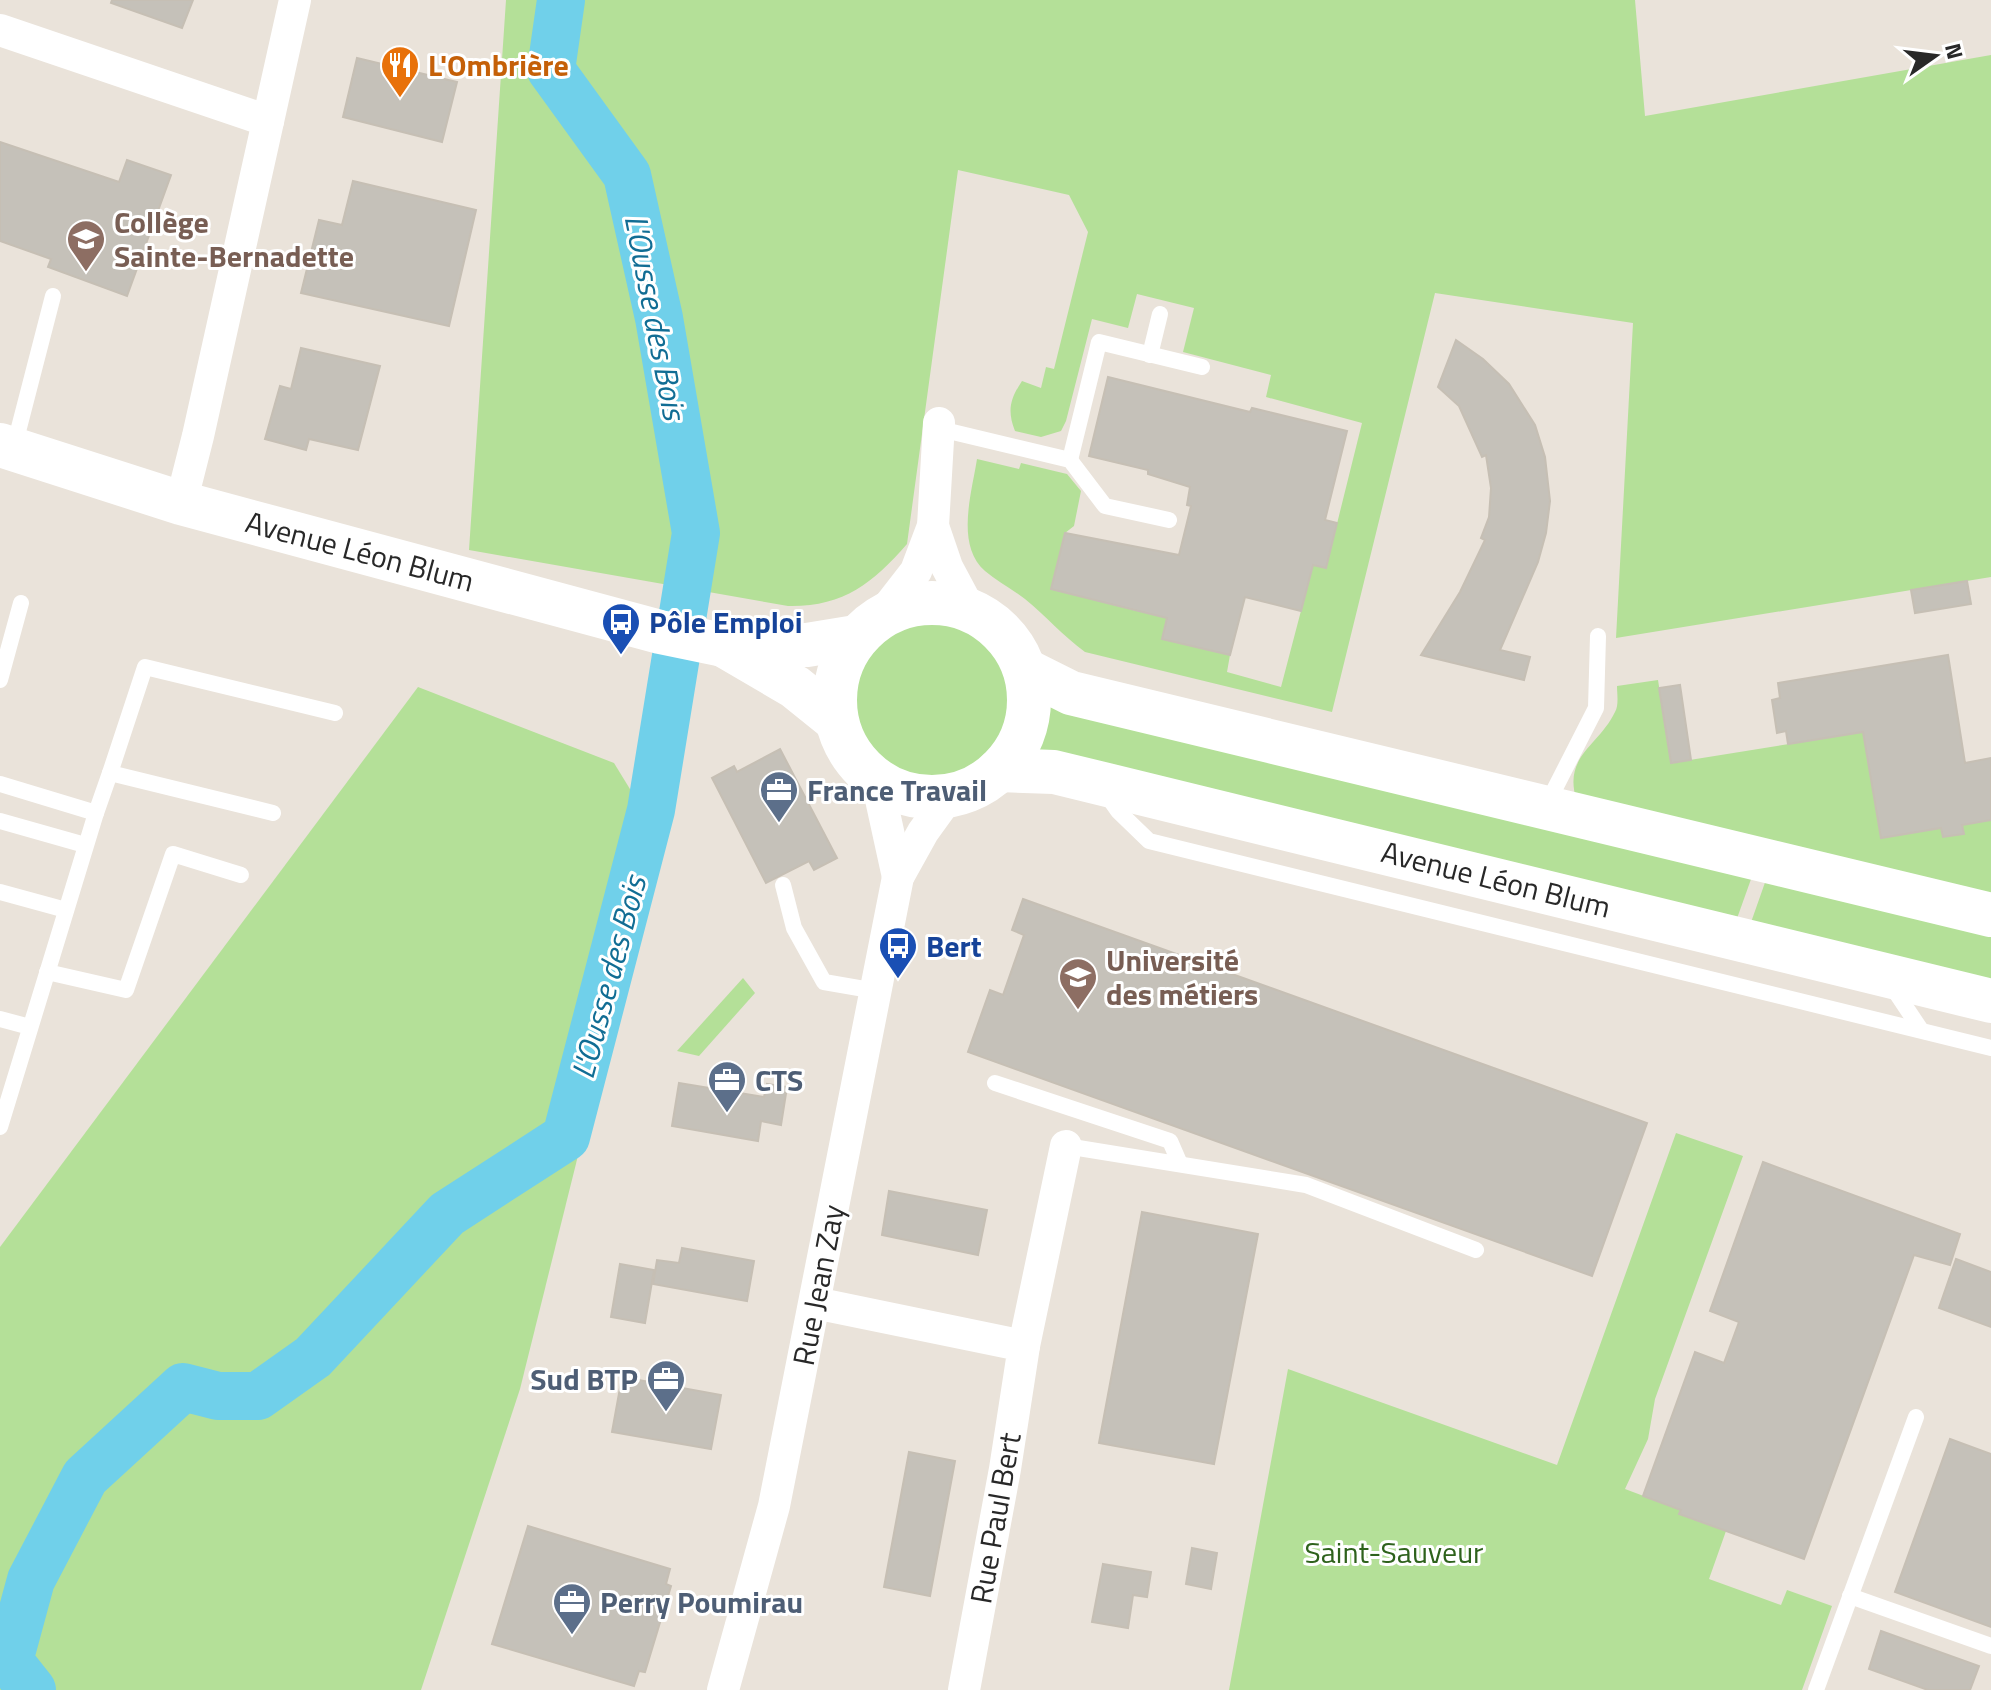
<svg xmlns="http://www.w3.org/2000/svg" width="1991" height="1690" viewBox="0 0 1991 1690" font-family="'Titillium Web',sans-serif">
  <rect width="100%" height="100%" fill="#eae3da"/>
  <!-- green -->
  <g fill="#b4e098">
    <path d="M506,0H1635L1645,116L1991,55V577L1616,638L1633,323L1435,293L1332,712L1085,652C1063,636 1046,616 1025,599C1012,589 997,581 985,571C955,545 972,492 977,459L1019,469L1021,463L1067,474L1081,491L1074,526L1065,533L1052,589L1137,611L1168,613L1163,639L1230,655L1227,672L1281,687L1313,565L1326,568L1362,423L1266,397L1271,375L1183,352L1194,308L1137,294L1128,328L1092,319L1066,421L1061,431L1041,437L1015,431C1007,411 1010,399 1022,381L1041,388L1046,367L1054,369L1088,232L1069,195L958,170L907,544C872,584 843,607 788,606L469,550Z"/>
    <circle cx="934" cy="699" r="81"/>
    <path d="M1658,680L1671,763L1863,732L1881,838L1941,828L1944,837L1964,834L1962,825L1991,820V899L1577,802C1562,756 1598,747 1615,712C1619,705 1617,694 1617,686Z"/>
    <path d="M418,687L614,763L633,794L645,886L520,1389L421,1690H0V1247Z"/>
    <path d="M1045,707L1060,708L1755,868L1735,924L1036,755Z"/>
    <path d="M1768,874L1991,929V987L1749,928Z"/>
    <path d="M743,978L755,993L699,1056L677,1051Z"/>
    <path d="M1676,1133L1743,1156L1655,1399L1648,1439L1625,1489L1681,1510L1680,1514L1726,1531L1709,1579L1781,1605L1787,1590L1832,1606L1802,1690H1229L1288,1369L1557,1465Z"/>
  </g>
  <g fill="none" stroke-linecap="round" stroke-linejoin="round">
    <!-- river -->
    <path stroke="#70d0ea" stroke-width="48" d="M32,1690L9,1661L31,1580L85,1477L183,1387L218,1396H258L313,1357L447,1214L566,1137L651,810L696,533L659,318L627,175L551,70L561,0"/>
  </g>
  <!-- building -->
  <g fill="#c5c1b9" stroke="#c6bfb4" stroke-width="2">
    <path d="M112,0H193L182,28L111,3Z"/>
    <path d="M357,58L457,82L442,142L343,117Z"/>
    <path d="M0,142L119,182L127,160L171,175L127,296L48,267L51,259L0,241Z"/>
    <path d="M353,181L476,210L449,326L301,293L319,220L342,225Z"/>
    <path d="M1456,340L1483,359L1509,384L1535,425L1545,457L1550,501L1546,533L1538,562L1500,650L1530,657L1524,680L1421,655L1460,592L1485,540L1481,538L1489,517L1491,488L1486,455L1482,457L1459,406L1438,387Z"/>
    <path d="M301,348L380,366L358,450L309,439L306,450L265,439L280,386L291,389Z"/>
    <path d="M1108,377L1250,412L1252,408L1347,431L1325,520L1337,523L1326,568L1313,565L1301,611L1245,597L1230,655L1162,639L1167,618L1051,589L1065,533L1179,555L1191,506L1187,505L1190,487L1148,474V470L1089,456Z"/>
    <path d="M1967,581L1971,604L1915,613L1911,590Z"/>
    <path d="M1948,655L1965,763L1991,758V820L1962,825L1964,834L1943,837L1941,828L1881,838L1863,732L1788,744L1786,731L1777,733L1772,700L1780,698L1778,683Z"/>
    <path d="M1680,685L1691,760L1671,763L1659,688Z"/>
    <path d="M780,749L837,858L814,870L809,861L766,883L712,778L734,766L737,772Z"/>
    <path d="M1023,899L1647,1123L1592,1276L968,1052L990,990L1003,995L1024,935L1012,930Z"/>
    <path d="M679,1083L764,1097L767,1084L787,1087L781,1125L761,1121L758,1141L672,1126Z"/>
    <path d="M1763,1162L1960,1234L1950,1265L1914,1255L1804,1559L1679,1514L1681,1510L1643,1496L1695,1352L1724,1363L1739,1322L1710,1311Z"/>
    <path d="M889,1191L987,1210L978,1255L882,1235Z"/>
    <path d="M1142,1212L1258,1234L1214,1464L1099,1443Z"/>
    <path d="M682,1248L754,1261L747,1301L653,1284L657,1260L679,1263Z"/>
    <path d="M1956,1259L1991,1272V1327L1939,1308Z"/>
    <path d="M620,1264L654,1270L645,1323L611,1317Z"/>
    <path d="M622,1377L721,1395L711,1449L612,1432Z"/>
    <path d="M1950,1439L1991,1454V1627L1895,1592Z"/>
    <path d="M909,1452L955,1461L930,1596L884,1587Z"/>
    <path d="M528,1526L670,1569L666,1584L671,1586L645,1672L639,1671L634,1686L492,1644Z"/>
    <path d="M1192,1548L1217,1553L1211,1589L1186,1584Z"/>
    <path d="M1103,1564L1151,1572L1147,1597L1133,1595L1128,1628L1092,1622Z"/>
    <path d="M1881,1631L1979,1666L1970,1690H1928L1869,1669Z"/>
  </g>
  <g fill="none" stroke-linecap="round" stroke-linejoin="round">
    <!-- lane -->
    <g stroke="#fff" stroke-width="16">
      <path d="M1150,355L1160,314"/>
      <path d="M940,429L1070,460L1105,506L1169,520"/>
      <path d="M14,447L53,296"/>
      <path d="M1070,460L1099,342L1202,367"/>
      <path d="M0,680L21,603"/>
      <path d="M110,773L145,667L335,713"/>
      <path d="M0,784L96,813L110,773L273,813"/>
      <path d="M1106,794L1118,811L1149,841L1991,1048"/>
      <path d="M1546,806L1596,708L1598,636"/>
      <path d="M0,821L85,845"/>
      <path d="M783,885L794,928L824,982L876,991"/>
      <path d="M0,892L66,910"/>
      <path d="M47,972L126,990L173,854L241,875"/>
      <path d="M1891,985L1921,1030"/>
      <path d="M0,1019L30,1027"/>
      <path d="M995,1083L1170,1141L1180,1164"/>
      <path d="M0,1127L96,813"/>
      <path d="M1066,1146L1306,1185L1476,1250"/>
      <path d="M1850,1596L1991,1646"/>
      <path d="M1816,1690L1916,1417"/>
    </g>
    <!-- street -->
    <g stroke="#fff" stroke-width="32">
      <path d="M0,30L268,121"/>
      <path d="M181,503L198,436L295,0"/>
      <path d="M933,526L947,567L970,610"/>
      <path d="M881,616L916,571L933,526L939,423"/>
      <path d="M877,781L898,877"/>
      <path d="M815,1303L1024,1346L1005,1469L964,1690"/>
      <path d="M1024,1346L1066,1146"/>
      <path d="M723,1690L774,1506L898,877L923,832L949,796"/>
    </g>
    <!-- secondary -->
    <g stroke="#fff" stroke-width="44">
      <path d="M0,445L181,503L660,632L723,645H807L856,637"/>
      <circle cx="932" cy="700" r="97"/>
      <path d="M725,646L795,687L836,720"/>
      <path d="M1025,670L1071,693L1991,915"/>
      <path d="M999,770L1054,772L1991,1001"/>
    </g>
  </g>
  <!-- icons -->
  <defs>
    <symbol id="restaurant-pin" viewBox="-11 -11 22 30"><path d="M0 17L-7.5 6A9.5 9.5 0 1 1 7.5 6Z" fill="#e8710a" stroke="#fff"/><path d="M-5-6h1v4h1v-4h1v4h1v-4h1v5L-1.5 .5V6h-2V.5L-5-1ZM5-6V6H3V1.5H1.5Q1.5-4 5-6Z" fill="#fff"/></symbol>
    <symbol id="school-pin" viewBox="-11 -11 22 30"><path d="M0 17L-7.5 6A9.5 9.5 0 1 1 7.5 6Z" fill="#8d6e63" stroke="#fff"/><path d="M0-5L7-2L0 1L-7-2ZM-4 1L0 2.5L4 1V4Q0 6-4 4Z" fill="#fff"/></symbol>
    <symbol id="bus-pin" viewBox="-11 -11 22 30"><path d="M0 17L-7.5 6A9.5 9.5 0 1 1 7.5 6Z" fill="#1a4fb4" stroke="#fff"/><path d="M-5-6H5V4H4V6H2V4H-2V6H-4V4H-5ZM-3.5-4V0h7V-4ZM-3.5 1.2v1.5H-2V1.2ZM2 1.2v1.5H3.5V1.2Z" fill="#fff"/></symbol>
    <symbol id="office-pin" viewBox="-11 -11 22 30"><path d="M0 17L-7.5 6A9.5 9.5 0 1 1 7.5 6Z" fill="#5c6f8a" stroke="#fff"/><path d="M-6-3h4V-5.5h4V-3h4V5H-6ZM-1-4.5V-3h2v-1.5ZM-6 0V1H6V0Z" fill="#fff"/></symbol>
    <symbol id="university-pin" viewBox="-11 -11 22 30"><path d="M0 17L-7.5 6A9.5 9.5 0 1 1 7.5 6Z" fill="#8d6e63" stroke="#fff"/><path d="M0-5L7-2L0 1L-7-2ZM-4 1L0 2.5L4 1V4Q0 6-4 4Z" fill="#fff"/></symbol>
  </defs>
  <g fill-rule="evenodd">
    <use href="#restaurant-pin" x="378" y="43" width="44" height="60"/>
    <use href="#school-pin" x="64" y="217" width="44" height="60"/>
    <use href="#bus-pin" x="599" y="600" width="44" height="60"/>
    <use href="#office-pin" x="757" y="768" width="44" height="60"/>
    <use href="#bus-pin" x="876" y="924" width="44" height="60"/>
    <use href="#university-pin" x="1056" y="955" width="44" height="60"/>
    <use href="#office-pin" x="705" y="1058" width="44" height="60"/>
    <use href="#office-pin" x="644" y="1357" width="44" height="60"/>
    <use href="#office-pin" x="550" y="1580" width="44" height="60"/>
  </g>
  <g text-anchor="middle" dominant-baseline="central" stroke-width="6" stroke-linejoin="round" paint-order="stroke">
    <!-- food labels -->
    <g font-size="30" font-weight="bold" fill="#c56008" stroke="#fff" text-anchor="start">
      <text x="428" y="65">L'Ombrière</text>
    </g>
    <!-- education labels -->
    <g font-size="30" font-weight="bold" fill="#785e54" stroke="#fff" text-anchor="start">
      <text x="114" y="222">Collège<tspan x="114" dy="34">Sainte-Bernadette</tspan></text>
      <text x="1106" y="960">Université<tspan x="1106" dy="34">des métiers</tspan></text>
    </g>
    <!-- street labels -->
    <g font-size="30" fill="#282828" stroke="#fff">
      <text transform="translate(360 551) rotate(15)">Avenue Léon Blum</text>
      <text transform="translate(1496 879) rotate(14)">Avenue Léon Blum</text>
      <text transform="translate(818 1285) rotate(-79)">Rue Jean Zay</text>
      <text transform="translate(995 1518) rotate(-80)">Rue Paul Bert</text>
    </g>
    <!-- transit labels -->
    <g font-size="30" font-weight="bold" fill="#164399" stroke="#fff" text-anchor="start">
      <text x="649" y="622">Pôle Emploi</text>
      <text x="926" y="946">Bert</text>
    </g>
    <!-- service labels -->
    <g font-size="30" font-weight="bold" fill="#4e5e75" stroke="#fff" text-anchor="start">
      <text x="807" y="790">France Travail</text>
      <text x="755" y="1080">CTS</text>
      <text x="638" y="1379" text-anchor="end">Sud BTP</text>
      <text x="600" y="1602">Perry Poumirau</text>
    </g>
    <!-- park labels -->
    <g font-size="30" fill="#2e621c" stroke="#fff">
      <text x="1394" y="1552">Saint-Sauveur</text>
    </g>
    <!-- water labels -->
    <g font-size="32" font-style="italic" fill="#116d94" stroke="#fff">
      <text transform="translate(656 317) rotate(79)">L'Ousse des Bois</text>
      <text transform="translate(608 977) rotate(-75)">L'Ousse des Bois</text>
    </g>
  </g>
  <!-- north arrow -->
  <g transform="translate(1935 56) rotate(76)" stroke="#ffffff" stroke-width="6" paint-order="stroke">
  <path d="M0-6L14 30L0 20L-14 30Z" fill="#282828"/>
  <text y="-12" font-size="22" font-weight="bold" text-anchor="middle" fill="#282828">N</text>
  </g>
</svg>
